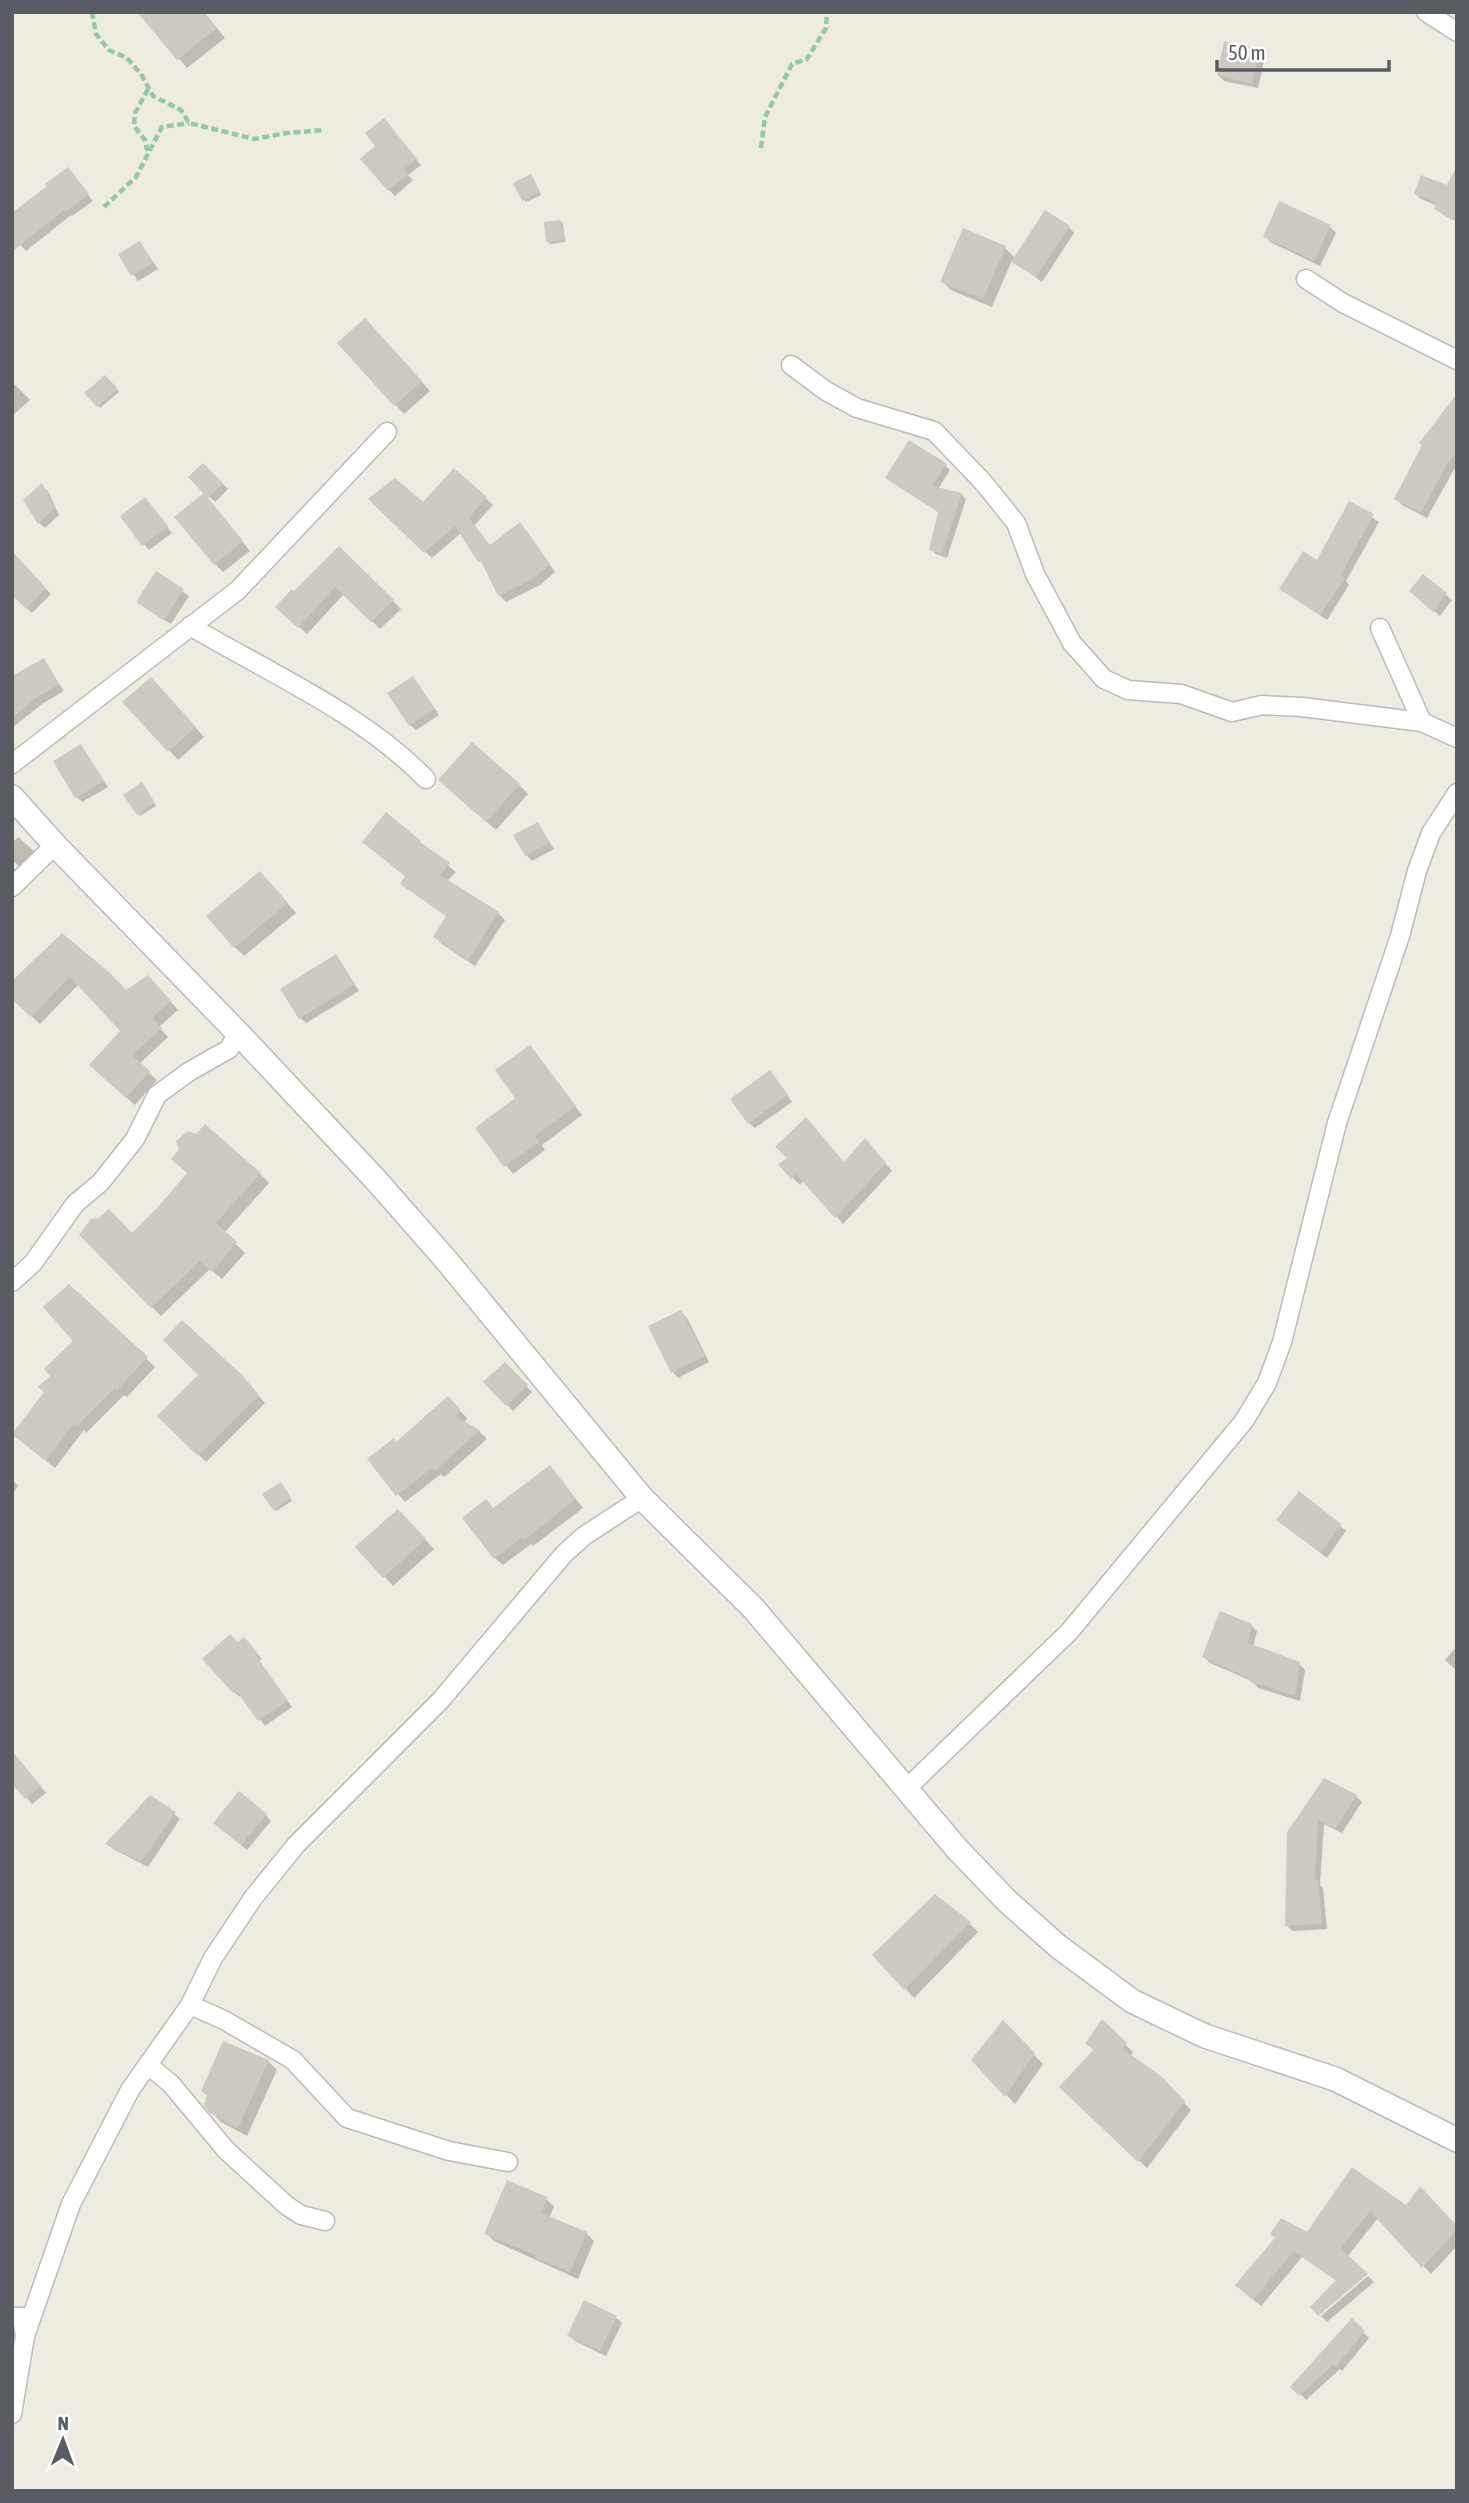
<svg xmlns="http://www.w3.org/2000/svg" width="1469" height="2503" viewBox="0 0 1469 2503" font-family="'Asap Condensed',sans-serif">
  <rect width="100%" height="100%" fill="#eeebe0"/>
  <!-- shadow -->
  <g fill="#0003">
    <path d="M140,12H204L225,38L187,68Z"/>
    <path d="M1259,51L1265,57L1258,88L1224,81L1218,75Z"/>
    <path d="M390,126L421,165L408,175L413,180L395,196L389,190L378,146Z"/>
    <path d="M68,169L93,201L72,216L71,215L26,251L12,236Z"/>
    <path d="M533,178L541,195L526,202L524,200Z"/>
    <path d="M1457,180V222L1442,214L1437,209L1438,206L1421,199L1416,194L1448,188Z"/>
    <path d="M1280,204L1330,227L1336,233L1320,266L1270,242L1265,236Z"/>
    <path d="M561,221L563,224L565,242L550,244L548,241Z"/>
    <path d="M1069,227L1074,233L1042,282L1012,260L992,307L951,290L942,281L1005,248L1015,258Z"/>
    <path d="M140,243L158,269L138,281L120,255Z"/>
    <path d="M374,329L430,391L404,414L340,343Z"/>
    <path d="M105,377L119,392L100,408L87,393Z"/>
    <path d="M12,382L30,400L12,416Z"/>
    <path d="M1457,408V464L1427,518L1402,505L1396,499Z"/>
    <path d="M203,465L228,489L215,502L209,496L207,498L250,551L223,572L215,564Z"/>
    <path d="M945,465L950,470L938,489L961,494L966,499L947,558L936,554L931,549L940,513L887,478Z"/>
    <path d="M454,470L493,505L474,526L490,547L526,531L555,572L540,585L506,602L499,595L486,568L461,533L432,558L370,499L423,505Z"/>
    <path d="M42,486L48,491L59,515L45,528L39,523Z"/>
    <path d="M1350,503L1379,522L1346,581L1349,585L1327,620L1281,589L1317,562Z"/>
    <path d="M150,505L172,533L149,550L144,544Z"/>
    <path d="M339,549L401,609L380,629L344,594L307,634L286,615L294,594Z"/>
    <path d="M14,556L51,594L32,613L27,608Z"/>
    <path d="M157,574L189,596L171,624L144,607Z"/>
    <path d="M1423,576L1452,600L1440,616L1417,597Z"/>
    <path d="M43,660L64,691L42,704L12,728V678Z"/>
    <path d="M418,684L439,715L416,730L410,725Z"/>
    <path d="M160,688L204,737L178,760L125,702Z"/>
    <path d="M81,746L108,787L82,802L76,796Z"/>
    <path d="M519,785L528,794L496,830L449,789Z"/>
    <path d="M145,787L156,806L140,816L138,814Z"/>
    <path d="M387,815L456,872L447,881L498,913L505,920L475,966L442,944L435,937L448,917L402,884L407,877Z"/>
    <path d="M538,824L554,849L532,861L526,855Z"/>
    <path d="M18,837L35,852L27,860L23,870L12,860V840L13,842Z"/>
    <path d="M269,882L296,913L244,956L235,947Z"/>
    <path d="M62,935L126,992L156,985L178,1010L159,1027L168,1037L139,1064L157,1080L135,1105L99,1073L122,1031L79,984L40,1024L12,998Z"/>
    <path d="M336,957L359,991L306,1023L300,1018Z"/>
    <path d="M537,1055L582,1115L542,1145L545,1150L513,1174L477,1128L518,1098Z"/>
    <path d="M775,1078L792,1102L755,1128L749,1123Z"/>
    <path d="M872,1148L892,1171L843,1224L805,1180L800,1185L792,1177L789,1158L844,1164Z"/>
    <path d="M188,1173L260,1174L269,1183L224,1233L245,1253L222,1279L210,1269L161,1316L81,1235H132L159,1209Z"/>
    <path d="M69,1286L155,1367L127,1397L124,1395L86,1433L84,1430L55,1468L13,1435L46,1392L52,1376L75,1341Z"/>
    <path d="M681,1312L687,1318L709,1362L678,1378L673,1372Z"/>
    <path d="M505,1364L532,1392L513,1411L486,1382Z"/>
    <path d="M248,1383L265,1403L206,1462L160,1416Z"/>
    <path d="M448,1398L467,1418L464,1424L479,1431L487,1439L444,1477L441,1474L405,1502L398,1494L397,1444Z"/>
    <path d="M557,1475L583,1508L533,1546L531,1544L503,1565L495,1558V1510Z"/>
    <path d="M12,1480L18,1486L12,1495Z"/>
    <path d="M283,1486L292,1501L276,1511L274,1509Z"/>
    <path d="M1300,1493L1346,1531L1327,1558L1284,1525Z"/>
    <path d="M407,1520L434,1549L393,1586L358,1547Z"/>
    <path d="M1251,1625L1257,1631L1253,1647L1299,1664L1305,1670L1300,1701L1258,1688L1252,1681L1210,1663L1204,1657Z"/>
    <path d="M244,1640L262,1659L259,1661L292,1707L265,1726L242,1695L240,1697L234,1692L238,1645Z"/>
    <path d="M1457,1646V1671L1445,1660Z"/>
    <path d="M15,1755L46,1793L32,1804L12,1781Z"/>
    <path d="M1356,1796L1362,1802L1342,1833L1324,1824L1320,1885L1323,1888L1327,1929L1293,1931L1287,1926L1289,1833Z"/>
    <path d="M174,1814L180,1819L148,1867L113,1849L107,1844Z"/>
    <path d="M266,1815L271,1821L247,1850L221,1829Z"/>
    <path d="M969,1923L978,1932L914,1998L875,1955Z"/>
    <path d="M1102,2022L1133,2052L1131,2056L1160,2077L1191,2110L1147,2168L1061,2087L1095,2051L1087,2043Z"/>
    <path d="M1003,2023L1043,2064L1015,2104L974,2060Z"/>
    <path d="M268,2061L277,2070L247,2136L221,2122L212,2112L209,2097L203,2091Z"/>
    <path d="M1353,2169L1407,2207L1457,2227V2246L1431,2274L1378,2218L1347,2257L1337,2281L1302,2257L1261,2306L1245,2293L1307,2235Z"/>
    <path d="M508,2182L546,2199L554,2206L549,2219L586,2233L594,2241L578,2279L494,2241L486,2233Z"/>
    <path d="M1368,2276L1374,2282L1327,2322L1321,2316Z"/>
    <path d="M616,2318L622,2323L606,2356L575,2341L569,2335Z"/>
    <path d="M1352,2321L1369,2338L1342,2371L1340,2369L1306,2400L1293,2386Z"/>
  </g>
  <!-- building -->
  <g fill="#cec9c1">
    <path d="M137,12H204L217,28L177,60Z"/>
    <path d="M1224,41L1260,49L1252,84L1217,75Z"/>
    <path d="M384,118L417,159L404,169L408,174L388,191L360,159L375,146L365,133Z"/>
    <path d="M1457,166V221L1434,209L1437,203L1414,194L1421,175L1447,185Z"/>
    <path d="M68,167L89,194L65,212L64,210L12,252V213L47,186L45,184Z"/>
    <path d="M531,174L540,192L522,201L513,183Z"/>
    <path d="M1279,201L1331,225L1314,261L1263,237Z"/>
    <path d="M1045,210L1070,226L1036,277L1011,262Z"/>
    <path d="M561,220L564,240L546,242L544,222Z"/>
    <path d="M963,228L1006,246L983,299L940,282Z"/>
    <path d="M140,241L153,263L131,276L118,254Z"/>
    <path d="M365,318L422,381L394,406L337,343Z"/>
    <path d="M105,375L118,389L97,407L84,393Z"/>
    <path d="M1457,394V451L1447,464L1421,513L1394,499L1422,445L1419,443Z"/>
    <path d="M909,440L947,464L932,486L962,493L942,554L929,550L938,512L885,478Z"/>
    <path d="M203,463L223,483L208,498L188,477Z"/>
    <path d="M454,468L487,497L469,518L490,545L520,522L550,564L533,579L498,596L481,561L478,562L455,526L424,553L368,499L395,478L423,502Z"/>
    <path d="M42,483L55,508L38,524L23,500Z"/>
    <path d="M204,493L243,541L214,565L174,517Z"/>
    <path d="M145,497L168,526L142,546L120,516Z"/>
    <path d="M1349,501L1374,514L1341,575L1345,578L1320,615L1279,589L1303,551L1317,560Z"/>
    <path d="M339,546L394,600L371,622L335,587L298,628L275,607L292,589L294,591Z"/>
    <path d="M12,551L46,588L26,609L12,595Z"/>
    <path d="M156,571L184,589L164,620L136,602Z"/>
    <path d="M1423,574L1447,593L1433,612L1409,591Z"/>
    <path d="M44,658L59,684L36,698L12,718V676Z"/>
    <path d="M413,676L434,709L409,726L387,693Z"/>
    <path d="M151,677L196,727L168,752L122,702Z"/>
    <path d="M472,742L520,784L486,822L438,780Z"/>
    <path d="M81,744L104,781L75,798L53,761Z"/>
    <path d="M142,782L155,803L137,815L123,795Z"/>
    <path d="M386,812L421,841L420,842L450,863L440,875L499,912L468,960L433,937L446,916L400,884L405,876L362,842Z"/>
    <path d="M538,822L550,843L525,856L513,835Z"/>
    <path d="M260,871L288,903L234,948L206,916Z"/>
    <path d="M62,933L110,973L126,990L148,975L171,1001L152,1018L162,1028L132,1055L150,1071L126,1098L89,1065L120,1031L70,977L31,1017L12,999V981Z"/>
    <path d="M336,954L355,984L299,1019L280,989Z"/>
    <path d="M530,1045L576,1106L535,1136L539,1142L504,1167L475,1128L515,1098L495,1070Z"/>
    <path d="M770,1070L788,1095L748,1124L730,1099Z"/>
    <path d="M806,1117L844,1162L865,1138L886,1163L835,1218L796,1174L791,1179L778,1164L787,1158L775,1147Z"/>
    <path d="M205,1124L261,1173L216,1223L237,1242L212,1272L200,1261L151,1308L79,1235L91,1219L99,1218L109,1209L132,1233L158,1207L187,1173L171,1159L179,1150L176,1141L188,1131L196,1134Z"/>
    <path d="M69,1284L148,1357L117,1390L115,1388L77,1426L74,1423L46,1461L12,1434L44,1392L38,1387L50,1376L44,1369L73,1341L43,1307Z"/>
    <path d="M681,1310L705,1356L671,1373L648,1326Z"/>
    <path d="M182,1320L241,1374L259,1395L198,1456L157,1416L198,1375L163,1340Z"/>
    <path d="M505,1362L528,1385L506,1406L483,1382Z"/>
    <path d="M448,1396L460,1409L456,1417L480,1430L435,1471L432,1468L396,1496L367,1459L394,1438L396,1442Z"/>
    <path d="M550,1465L576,1499L524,1540L522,1537L494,1559L462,1518L486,1499L493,1508Z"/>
    <path d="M281,1482L291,1498L273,1510L262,1494Z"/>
    <path d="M1299,1491L1341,1524L1321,1553L1276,1520Z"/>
    <path d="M398,1509L426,1539L383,1578L355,1547Z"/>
    <path d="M1220,1611L1252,1624L1248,1643L1300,1662L1295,1696L1250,1682L1251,1679L1202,1657Z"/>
    <path d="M230,1634L238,1642L244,1637L257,1652L255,1654L288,1701L258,1721L236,1690L233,1693L202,1659Z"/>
    <path d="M12,1751L41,1786L25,1799L12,1784Z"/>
    <path d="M1324,1778L1357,1795L1335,1829L1318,1820L1315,1880H1318L1322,1924L1285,1926L1287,1832Z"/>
    <path d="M239,1791L267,1814L241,1845L213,1823Z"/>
    <path d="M150,1795L176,1812L141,1862L105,1844Z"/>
    <path d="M935,1894L971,1922L904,1990L872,1955Z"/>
    <path d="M1102,2019L1127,2043L1123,2049L1161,2076L1185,2101L1138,2162L1059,2087L1094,2049L1085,2044Z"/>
    <path d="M1003,2020L1035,2053L1005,2097L971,2060Z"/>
    <path d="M223,2041L269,2060L238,2128L210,2113L204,2106L207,2095L201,2091Z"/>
    <path d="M1352,2167L1406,2205L1420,2186L1457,2226V2230L1422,2268L1370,2211L1341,2248L1368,2274L1318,2316L1310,2307L1336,2280L1294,2251L1253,2300L1235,2285L1275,2238L1270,2234L1281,2218L1307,2232Z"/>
    <path d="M507,2180L547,2197L541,2213L587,2232L570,2272L535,2258L536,2255L484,2234Z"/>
    <path d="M584,2300L617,2316L600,2351L567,2336Z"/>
    <path d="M1352,2318L1365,2331L1336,2367L1333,2365L1299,2396L1290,2387Z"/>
  </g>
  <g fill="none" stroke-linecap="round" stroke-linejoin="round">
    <defs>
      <g id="minor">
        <path d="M1426,12L1457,32"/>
        <path d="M1306,279L1343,303L1457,360"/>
        <path d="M791,365L826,391L857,408L934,431L983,482L1016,523L1035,574L1072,643L1104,679L1128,690L1181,694L1232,712L1262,705L1302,707L1422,722"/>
        <path d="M190,626C268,672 363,714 426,779"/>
        <path d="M1380,628L1422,722L1457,738"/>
        <path d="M12,764L238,590L387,432"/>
        <path d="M12,887L55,845"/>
        <path d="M12,1282L33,1263L75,1204L101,1182L135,1139L157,1095L190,1071L229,1049L238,1033"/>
        <path d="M906,1789L1069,1632L1244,1421L1267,1383L1282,1342L1337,1123L1400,936L1417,871L1431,833L1457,793"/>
        <path d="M190,2005L224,2020L293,2060L347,2118L449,2151L508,2162"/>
        <path d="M148,2065L171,2084L226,2150L286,2205L301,2215L325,2221"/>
        <path d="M12,2317H22L25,2336"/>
        <path d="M12,2414L25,2336L71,2204L130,2090L190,2005L213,1958L253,1898L296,1845L440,1701L564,1554L584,1536L642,1498"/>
      </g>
      <path id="tertiary" d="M12,797L55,845L238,1033L375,1179L447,1261L642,1498L753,1608L958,1850L1008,1902L1059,1947L1132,2001L1205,2036L1335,2079L1457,2140"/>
    </defs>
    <!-- minor casing -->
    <use href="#minor" stroke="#b8bbc1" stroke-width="21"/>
    <!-- tertiary casing -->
    <use href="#tertiary" stroke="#b8bbc1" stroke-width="26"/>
    <!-- path -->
    <g stroke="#92caa2" stroke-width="4.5" stroke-dasharray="7 3.5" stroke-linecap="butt">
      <path d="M92,12L96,34L109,50L127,58L141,74L153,96L181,110L189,123L254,139L287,133L325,130"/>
      <path d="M148,89L135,113L134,126L145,140L147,149L153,147"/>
      <path d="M761,148L765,117L792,64L807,59L826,28L827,12"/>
      <path d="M104,207L136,177L162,127L189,123"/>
    </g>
    <!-- minor -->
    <use href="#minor" stroke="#fff" stroke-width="18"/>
    <!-- tertiary -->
    <use href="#tertiary" stroke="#fff" stroke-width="23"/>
  </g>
  <!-- border -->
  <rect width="1469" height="2503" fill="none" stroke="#595d63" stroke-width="28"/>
  <!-- north arrow -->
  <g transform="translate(63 2440) rotate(1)" stroke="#ffffff" stroke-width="5" paint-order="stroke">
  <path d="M0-5L12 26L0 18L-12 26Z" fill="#595d63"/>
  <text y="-10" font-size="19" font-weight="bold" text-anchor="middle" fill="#595d63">N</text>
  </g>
  <!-- scale -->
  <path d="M1217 60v10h172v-10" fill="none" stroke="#595d63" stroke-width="3.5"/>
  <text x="1228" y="60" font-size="21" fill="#595d63" stroke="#ffffff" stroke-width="5" paint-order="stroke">50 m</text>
</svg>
